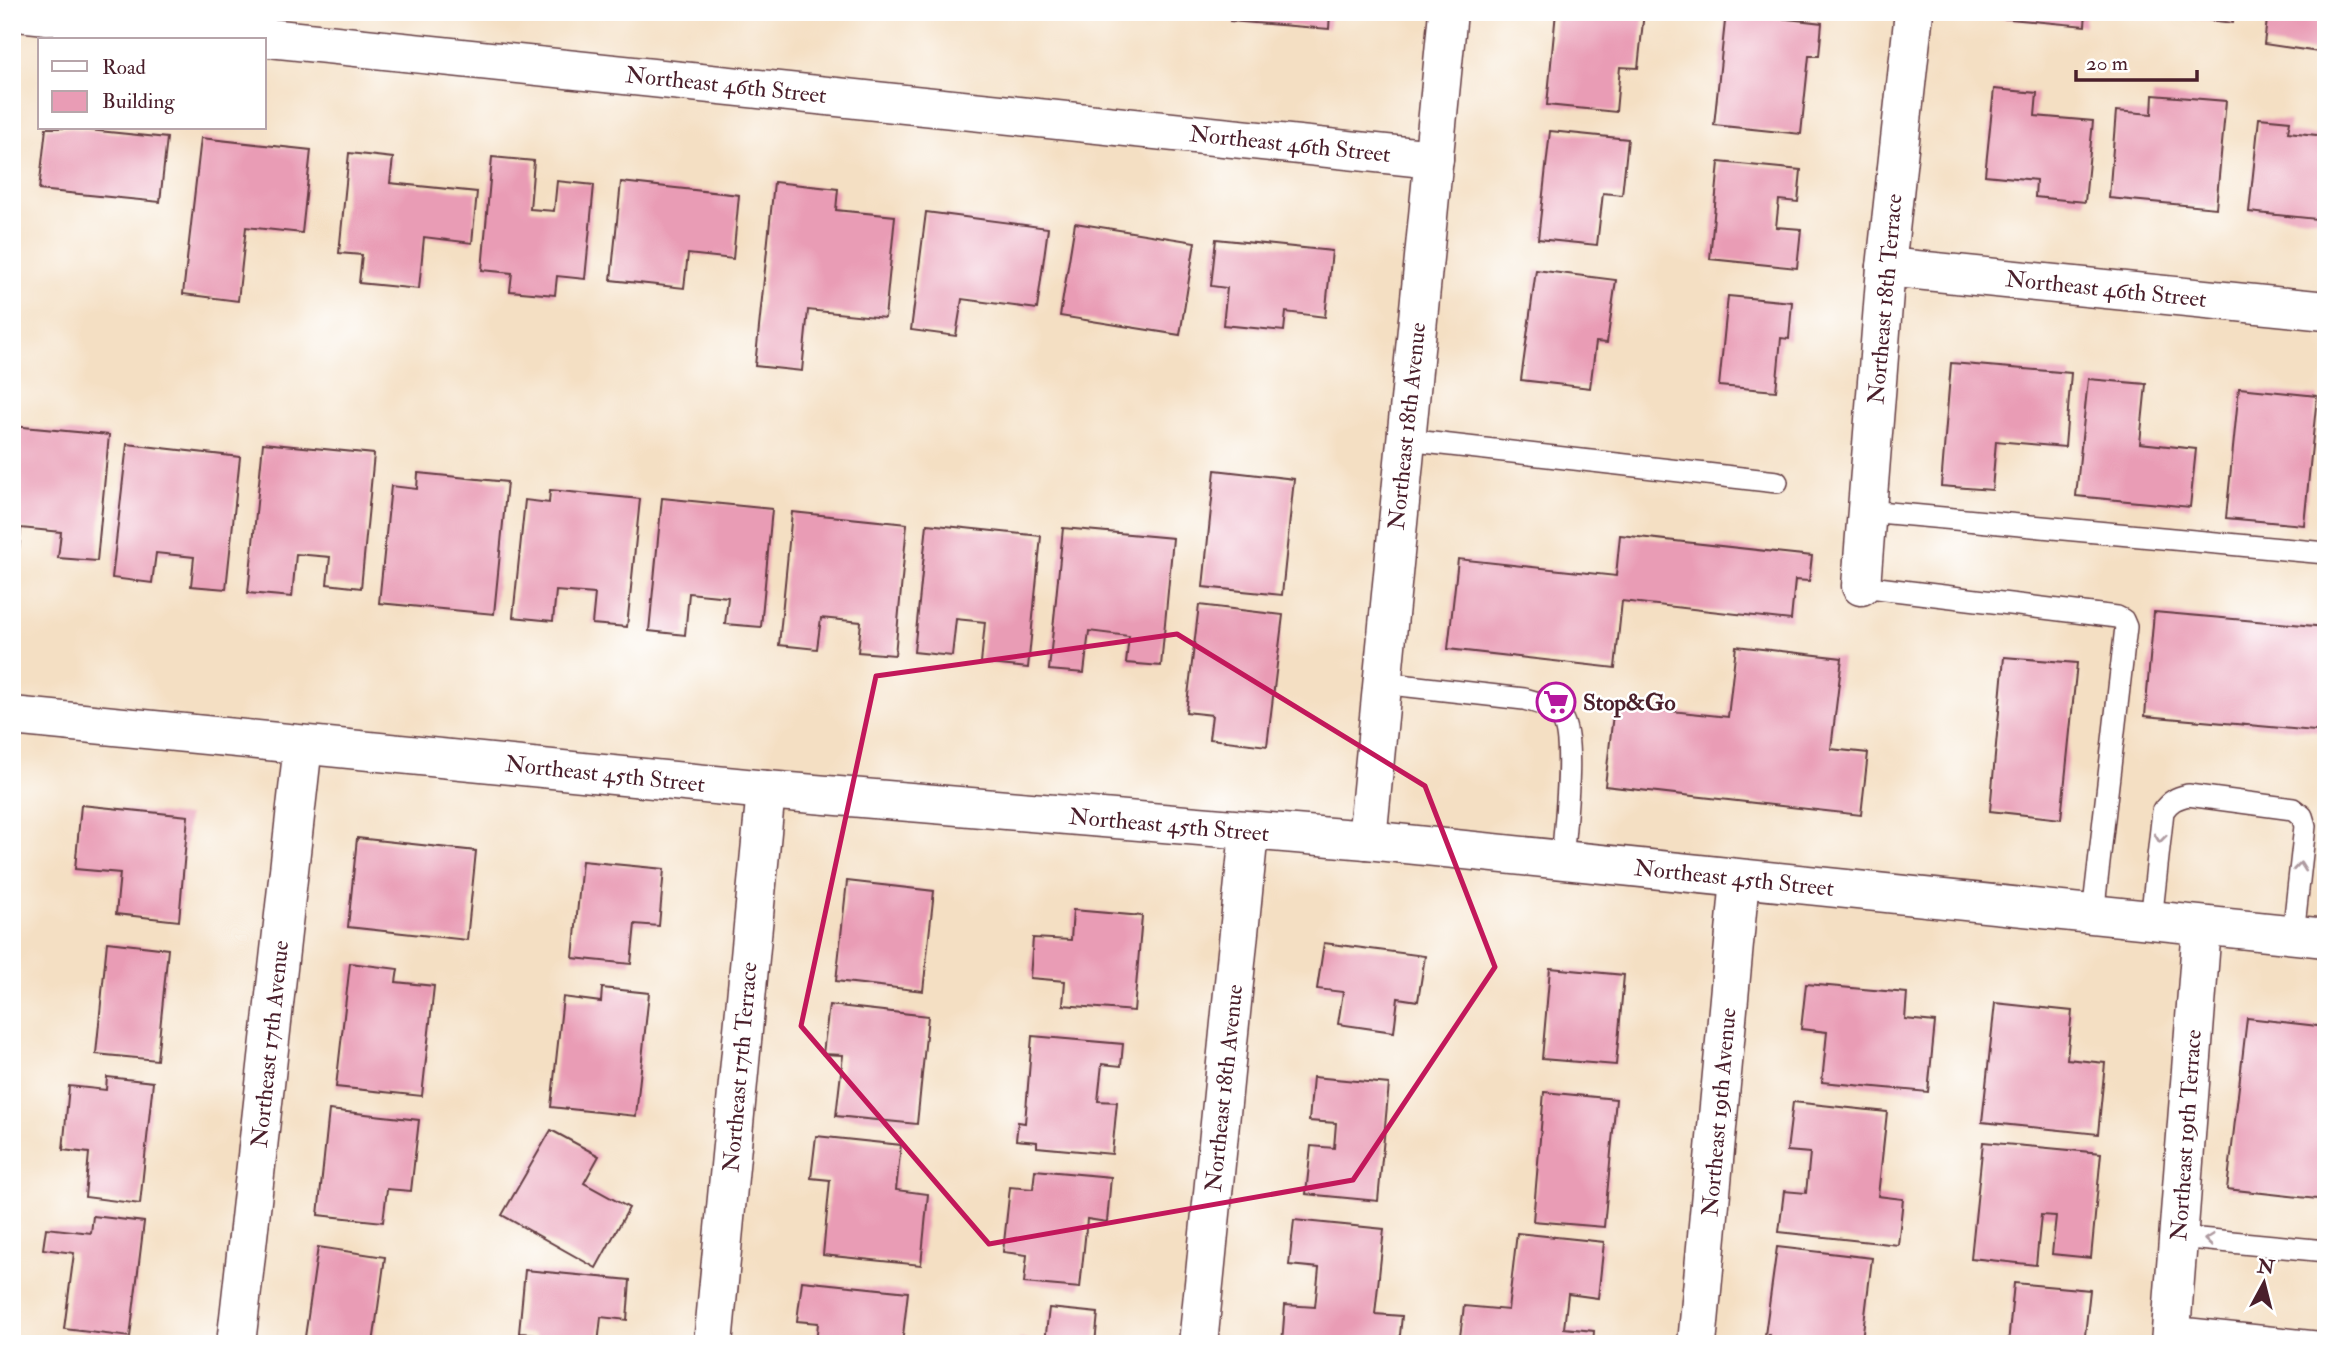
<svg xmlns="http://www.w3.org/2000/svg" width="2338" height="1356" viewBox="0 0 2338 1356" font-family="'IM FELL Double Pica',serif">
  <rect width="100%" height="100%" fill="#fff"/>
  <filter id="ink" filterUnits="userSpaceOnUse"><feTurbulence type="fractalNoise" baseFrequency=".0143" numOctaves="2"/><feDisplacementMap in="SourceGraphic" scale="14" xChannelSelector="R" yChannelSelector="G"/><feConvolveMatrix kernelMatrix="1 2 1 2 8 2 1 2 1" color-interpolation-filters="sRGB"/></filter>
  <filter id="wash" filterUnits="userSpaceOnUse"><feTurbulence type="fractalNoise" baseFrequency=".00686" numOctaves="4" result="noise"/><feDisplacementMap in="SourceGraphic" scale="28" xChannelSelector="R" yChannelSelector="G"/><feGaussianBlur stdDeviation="1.57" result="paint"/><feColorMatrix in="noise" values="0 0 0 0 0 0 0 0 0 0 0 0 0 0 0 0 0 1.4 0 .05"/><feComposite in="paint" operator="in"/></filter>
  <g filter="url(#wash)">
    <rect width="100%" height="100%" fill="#f4dfc3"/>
    <g id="blocks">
      <!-- building -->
      <g fill="#e99cb5">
        <path d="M1231,12H1330L1329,29L1230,21Z"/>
        <path d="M1556,12H1644L1638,68L1620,67L1616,112L1547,105Z"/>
        <path d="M1726,12L1822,23L1819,56H1809L1801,134L1714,125Z"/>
        <path d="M1989,12H2086L2085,26L1989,17Z"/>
        <path d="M2155,12H2234L2233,23L2154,14Z"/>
        <path d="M2268,12H2326V30L2321,29L2319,52L2264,44Z"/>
        <path d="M1994,89L2037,93L2035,116L2093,121L2085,202L2035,197L2036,180L1985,175Z"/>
        <path d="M2153,95L2226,101L2216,208L2109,198L2116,111L2152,114Z"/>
        <path d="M2259,118L2290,121L2288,132L2326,136V220L2249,212Z"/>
        <path d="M12,123L16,124L14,142H12Z"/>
        <path d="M46,128H69L167,138L160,202L39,190Z"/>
        <path d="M1550,131L1628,139L1622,195L1603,193L1597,245L1538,239Z"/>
        <path d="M201,138L311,150L302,233L246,227L238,301L183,294Z"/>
        <path d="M349,153L393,158L390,183L477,192L472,243L424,237L419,289L359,283L362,255L339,253Z"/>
        <path d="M492,157L534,161L530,209L554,211L557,181L594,185L585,279L557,276L555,295L510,291L512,273L482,270Z"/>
        <path d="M1719,162L1801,170L1798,202L1779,200L1776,227L1801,229L1797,268L1710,259Z"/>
        <path d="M621,182L739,195L733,259L688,254L684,288L611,280Z"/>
        <path d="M774,182L838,189L836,210L895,216L885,318L808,310L802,371L755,366Z"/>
        <path d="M926,212L1048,228L1037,309L962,299L956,336L911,330Z"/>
        <path d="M1075,223L1195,242L1180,335L1060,316Z"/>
        <path d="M1216,239L1332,251L1325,317L1286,312L1284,331L1223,325L1227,288L1211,286Z"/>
        <path d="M1536,270L1616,280L1607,343L1596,342L1590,388L1521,380Z"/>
        <path d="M1728,296L1792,302L1789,339L1781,338L1776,391L1719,386Z"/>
        <path d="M1951,363L2071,373L2065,447L1996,441L1992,490L1941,486Z"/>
        <path d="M2088,379L2146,384L2140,443L2196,449L2190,507L2076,496Z"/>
        <path d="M2239,388L2317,396L2304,525L2226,518Z"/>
        <path d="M12,426L109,435L97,561L58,558L61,532L21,528L17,570L12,569Z"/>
        <path d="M263,443L374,454L361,588L327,584L330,557L296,554L292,597L248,593Z"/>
        <path d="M127,444L240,457L226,589L191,586L194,557L156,553L152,583L112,578Z"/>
        <path d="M1215,470L1294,479L1282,595L1203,587Z"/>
        <path d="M418,473L507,482L494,614L379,603L391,486L417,489Z"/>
        <path d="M550,490L640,499L627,627L592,624L595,594L556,591L553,621L513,617L525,500L549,503Z"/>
        <path d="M662,498L772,509L761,627L725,624L728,597L689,593L685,635L649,631Z"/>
        <path d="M792,512L907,524L895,655L858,652L861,622L821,618L817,649L779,645Z"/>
        <path d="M927,524L1041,536L1028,668L981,663L985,622L956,619L952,656L914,652Z"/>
        <path d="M1063,528L1173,538L1161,666L1126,663L1129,636L1089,631L1084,673L1049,670Z"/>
        <path d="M1620,535L1812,556L1809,581L1795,580L1791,620L1622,601L1615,668L1448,649L1458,559L1616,576Z"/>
        <path d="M1199,605L1283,615L1267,746L1209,739L1212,715L1186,712Z"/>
        <path d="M2154,612L2326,627V732L2145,716Z"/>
        <path d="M1736,646L1842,658L1831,749L1868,753L1861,815L1605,786L1614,705L1728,717Z"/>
        <path d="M2004,657L2077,663L2061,819L1990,811Z"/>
        <path d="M81,805L188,816L179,921L116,914L120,873L75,869Z"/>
        <path d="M357,838L476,851L467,940L348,927Z"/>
        <path d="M582,861L664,869L659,926L635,924L631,964L573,958Z"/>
        <path d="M847,881L934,891L923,991L836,981Z"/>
        <path d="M1073,910L1142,916L1134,1011L1063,1005L1065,981L1030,978L1033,938L1071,940Z"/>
        <path d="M107,942L168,949L157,1060L96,1054Z"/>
        <path d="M1324,943L1425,956L1418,1001L1398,998L1394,1032L1338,1024L1343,992L1317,989Z"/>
        <path d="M350,963L398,969L396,982L434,986L422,1096L336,1087Z"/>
        <path d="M1550,968L1624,975L1616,1065L1542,1059Z"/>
        <path d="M1806,984L1907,993L1905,1019L1935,1022L1928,1092L1822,1082L1827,1032L1801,1029Z"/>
        <path d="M602,988L649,993L636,1116L551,1107L563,997L601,1002Z"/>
        <path d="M1995,1003L2072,1011L2067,1059L2105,1063L2098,1134L1982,1122Z"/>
        <path d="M829,1005L928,1016L917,1124L836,1116L843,1055L823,1054Z"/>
        <path d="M2247,1018L2326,1027V1200L2227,1189Z"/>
        <path d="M1032,1036L1123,1044L1121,1066L1102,1064L1098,1101L1117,1102L1112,1154L1037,1147V1142L1016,1140L1018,1122L1025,1123Z"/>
        <path d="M107,1077L153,1082L140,1204L85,1197L89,1153L63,1150L69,1086L106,1090Z"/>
        <path d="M1313,1077L1389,1084L1378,1201L1306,1194L1311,1146L1334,1148L1336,1123L1309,1121Z"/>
        <path d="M1544,1092L1616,1099L1604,1227L1533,1221Z"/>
        <path d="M1793,1102L1887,1112L1878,1196L1903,1199L1898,1245L1779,1232L1784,1191L1806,1193L1810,1153L1787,1151Z"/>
        <path d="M329,1110L419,1120L411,1191L387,1189L383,1222L318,1215Z"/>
        <path d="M551,1130L599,1156L584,1183L629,1208L596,1268L502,1215Z"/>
        <path d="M816,1136L901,1145L896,1190L928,1194L921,1265L823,1255L830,1180L811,1178Z"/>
        <path d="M1983,1142L2101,1153L2091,1258L2052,1254L2056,1216L2041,1215L2036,1265L1971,1258Z"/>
        <path d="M1035,1170L1111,1177L1107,1222L1087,1219L1080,1288L1024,1283L1027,1255L1003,1252L1010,1187L1033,1189Z"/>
        <path d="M93,1216L144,1222L130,1337L64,1329L74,1253L43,1249L46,1228L91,1233Z"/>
        <path d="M1294,1220L1384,1229L1375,1314L1402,1316L1399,1344H1282L1285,1305L1315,1307L1319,1268L1289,1265Z"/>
        <path d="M1517,1233L1604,1242L1598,1298L1568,1294L1564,1328L1594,1331L1593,1344H1459L1464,1306L1508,1310Z"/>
        <path d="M318,1247L385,1257L373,1344H304Z"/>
        <path d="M1777,1247L1872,1258L1862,1340L1875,1342V1344H1769L1770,1335H1765Z"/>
        <path d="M525,1270L630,1280L627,1320L601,1317L598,1344H534L535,1334L519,1333Z"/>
        <path d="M802,1281L908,1292L902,1344H816L818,1323L797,1321Z"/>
        <path d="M2014,1283L2090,1290L2084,1344H2008Z"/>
        <path d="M1049,1308L1098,1313L1095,1344H1019V1339L1045,1342Z"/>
      </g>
    </g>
  </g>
  <g filter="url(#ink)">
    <use href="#blocks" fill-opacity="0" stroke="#643c42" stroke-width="2"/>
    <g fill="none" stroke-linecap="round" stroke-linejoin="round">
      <defs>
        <g id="service">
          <path d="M1406,440L1777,482"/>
          <path d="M1867,511L2326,553"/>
          <path d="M1861,586L2117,617L2123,620L2126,627L2093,915"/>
          <path d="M1382,683L1524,699C1539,703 1553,706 1562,719C1576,740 1564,832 1562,861"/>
          <path d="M2151,921L2163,811C2170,801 2176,798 2188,795L2293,809L2302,816L2305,826L2293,935"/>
          <path d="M2178,1237L2326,1251"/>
          <path d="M2171,1327L2326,1343"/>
        </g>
        <g id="minor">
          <path d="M18,12L1434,159"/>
          <path d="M1886,267L2326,311"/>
          <path d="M1861,586L1886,267L1914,12"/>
          <path d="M236,1344L303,745"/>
          <path d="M713,1344L766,790"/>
          <path d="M1198,1344L1249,832"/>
          <path d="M1697,1344L1740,879"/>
          <path d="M2170,1344L2202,927"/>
        </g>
        <g id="tertiary">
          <path d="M12,716L766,790L1367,840L2326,938"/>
          <path d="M1367,840L1448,12"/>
        </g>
      </defs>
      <!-- service casing -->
      <use href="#service" stroke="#643c42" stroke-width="24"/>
      <!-- minor casing -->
      <use href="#minor" stroke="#643c42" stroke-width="41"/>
      <!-- tertiary casing -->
      <use href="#tertiary" stroke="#643c42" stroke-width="41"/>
      <!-- service -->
      <use href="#service" stroke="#fff" stroke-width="21"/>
      <!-- minor -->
      <use href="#minor" stroke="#fff" stroke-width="38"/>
      <!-- tertiary -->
      <use href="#tertiary" stroke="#fff" stroke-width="38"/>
    </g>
    <!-- one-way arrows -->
    <defs><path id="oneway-chevron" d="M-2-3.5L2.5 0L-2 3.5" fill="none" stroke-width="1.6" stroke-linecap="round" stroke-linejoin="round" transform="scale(1.75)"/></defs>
    <g stroke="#ae9aa0">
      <use href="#oneway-chevron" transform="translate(2160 838) rotate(96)"/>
      <use href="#oneway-chevron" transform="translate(2300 867) rotate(-84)"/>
      <use href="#oneway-chevron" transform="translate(2209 1240) rotate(-174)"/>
    </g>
  </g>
  <!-- marked area -->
  <path fill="none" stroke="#c2185b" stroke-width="5" stroke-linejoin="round" d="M1177,634L1425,786L1495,967L1353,1180L989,1244L801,1026L876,676Z"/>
  <!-- icons -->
  <defs>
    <symbol id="supermarket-ring" viewBox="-11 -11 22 22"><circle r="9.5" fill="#fff" stroke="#b5179e" stroke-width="1.5"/><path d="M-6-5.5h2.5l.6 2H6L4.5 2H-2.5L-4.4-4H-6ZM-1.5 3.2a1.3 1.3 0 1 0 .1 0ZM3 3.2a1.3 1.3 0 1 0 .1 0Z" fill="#b5179e"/></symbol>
  </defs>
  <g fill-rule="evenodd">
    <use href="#supermarket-ring" x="1534" y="680" width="44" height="44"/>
  </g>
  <g text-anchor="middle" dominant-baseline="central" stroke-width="5" stroke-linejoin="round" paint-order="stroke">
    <!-- street labels -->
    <g font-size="23" fill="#4a1f2b" stroke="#fff">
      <text transform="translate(726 85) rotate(6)">Northeast 46th Street</text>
      <text transform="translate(1290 144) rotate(6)">Northeast 46th Street</text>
      <text transform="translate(2106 289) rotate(6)">Northeast 46th Street</text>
      <text transform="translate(1885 299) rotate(-85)">Northeast 18th Terrace</text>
      <text transform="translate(1407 426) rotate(-84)">Northeast 18th Avenue</text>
      <text transform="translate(605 774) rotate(6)">Northeast 45th Street</text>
      <text transform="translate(1169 825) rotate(5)">Northeast 45th Street</text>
      <text transform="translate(1734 878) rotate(6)">Northeast 45th Street</text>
      <text transform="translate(270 1044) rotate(-84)">Northeast 17th Avenue</text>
      <text transform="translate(740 1067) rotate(-85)">Northeast 17th Terrace</text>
      <text transform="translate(1224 1088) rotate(-84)">Northeast 18th Avenue</text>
      <text transform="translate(1719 1112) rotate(-85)">Northeast 19th Avenue</text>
      <text transform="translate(2186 1135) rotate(-86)">Northeast 19th Terrace</text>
    </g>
    <!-- poi labels -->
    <g font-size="23" font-weight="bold" fill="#4a1f2b" stroke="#fff" text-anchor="start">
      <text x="1583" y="702">Stop&amp;Go</text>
    </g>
  </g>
  <!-- margin -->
  <rect width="2338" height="1356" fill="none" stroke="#fff" stroke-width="42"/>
  <!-- legend -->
  <rect x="38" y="38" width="228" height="91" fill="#ffffff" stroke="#b7a5aa" stroke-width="2"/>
  <rect x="52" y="61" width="35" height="10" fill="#ffffff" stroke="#b7a5aa" stroke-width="2"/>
  <text x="102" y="74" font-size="21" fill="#4a1f2b">Road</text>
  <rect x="52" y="91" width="35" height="21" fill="#e99cb5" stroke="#b7a5aa" stroke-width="2"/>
  <text x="102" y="108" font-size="21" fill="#4a1f2b">Building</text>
  <!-- north arrow -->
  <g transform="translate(2264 1283) rotate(7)" stroke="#ffffff" stroke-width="5" paint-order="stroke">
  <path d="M0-5L12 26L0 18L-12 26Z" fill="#4a1f2b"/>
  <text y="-10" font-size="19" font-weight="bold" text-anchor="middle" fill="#4a1f2b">N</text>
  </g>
  <!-- scale -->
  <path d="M2076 70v10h121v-10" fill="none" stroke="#4a1f2b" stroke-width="3.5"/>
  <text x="2086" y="70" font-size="21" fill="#4a1f2b" stroke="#ffffff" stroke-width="5" paint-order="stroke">20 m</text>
</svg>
